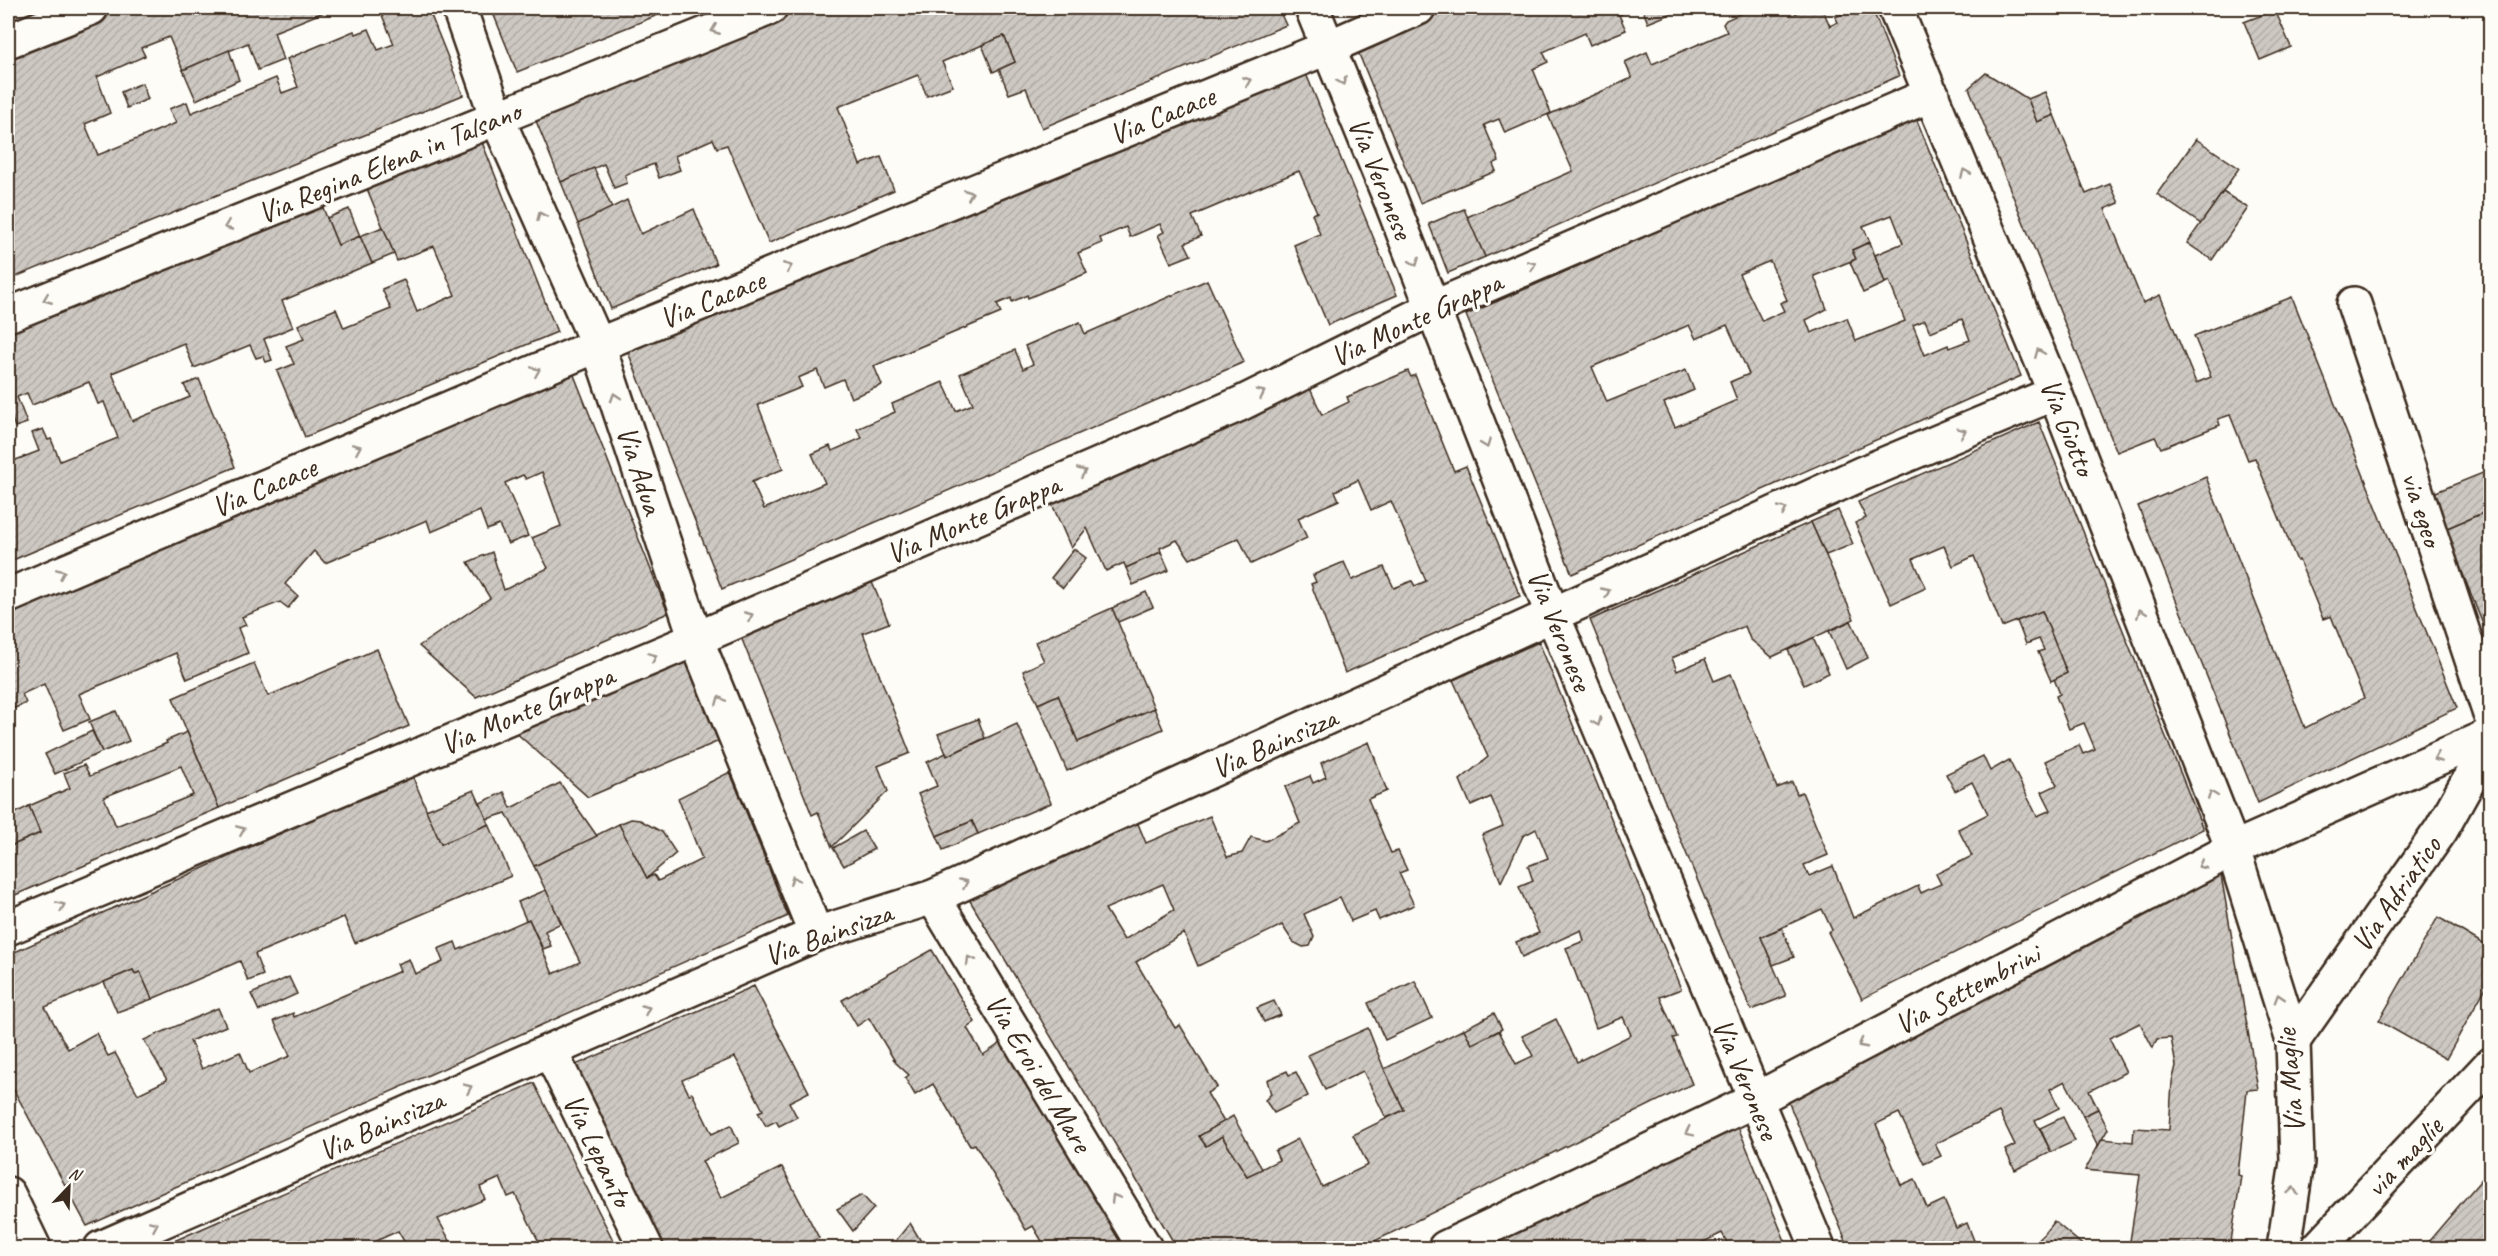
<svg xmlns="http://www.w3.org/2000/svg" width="2498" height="1256" viewBox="0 0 2498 1256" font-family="Caveat,sans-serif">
  <defs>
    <pattern id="building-hatch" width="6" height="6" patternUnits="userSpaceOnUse" patternTransform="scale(1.5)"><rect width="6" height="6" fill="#cdc8c2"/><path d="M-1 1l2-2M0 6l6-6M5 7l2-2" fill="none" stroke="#b1aca6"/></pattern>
  </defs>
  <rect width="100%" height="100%" fill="#fdfcf7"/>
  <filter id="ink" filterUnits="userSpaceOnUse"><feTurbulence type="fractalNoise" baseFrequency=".0167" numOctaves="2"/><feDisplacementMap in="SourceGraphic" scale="12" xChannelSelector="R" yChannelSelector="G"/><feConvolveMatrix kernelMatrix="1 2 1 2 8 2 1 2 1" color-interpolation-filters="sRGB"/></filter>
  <g filter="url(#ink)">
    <!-- building -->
    <g fill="url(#building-hatch)" stroke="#3b2a1e" stroke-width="1.5" fill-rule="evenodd">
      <path d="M122,8H334L274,32L283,60L258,70L248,43L183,70L169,37L141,48L145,56L97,77L110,113L85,124L98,155L176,123L169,109L187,102L191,113L276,78L282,93L298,87L287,59L354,31L356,34L369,29L378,50L394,44L379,8H428L463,95L8,280V52Z"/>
      <path d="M491,8H675L517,72Z"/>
      <path d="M799,8H1278L1286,25L1042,128L1026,88L1009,94L999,69L1015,62L1004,36L942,62L953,86L927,96L918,75L838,107L860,165L881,157L894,190L769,243L727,145L717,148L713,139L675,156L680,170L659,178L654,164L625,175L627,183L614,188L604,164L561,182L534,116Z"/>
      <path d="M1436,8H1636L1619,15L1626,30L1590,45L1585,33L1543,52L1548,62L1533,69L1551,113L1505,133L1499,119L1484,125L1499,161L1493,164L1496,171L1420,203L1354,42Z"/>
      <path d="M1642,8H1685L1648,23Z"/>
      <path d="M1753,8H1794L1796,13L1808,8H1822L1830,26L1838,22L1835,17L1856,8H1872L1899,76L1485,257L1467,217L1573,171L1548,115L1632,78L1625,62L1647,52L1652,64L1727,32L1723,24L1726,20Z"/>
      <path d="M1794,8H1808L1796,13Z"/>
      <path d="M2275,10L2291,47L2260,60L2244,22Z"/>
      <path d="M1004,36L1015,62L993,72L982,45Z"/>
      <path d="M229,50L239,80L196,100L183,70Z"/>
      <path d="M1302,64L1397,295L1328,325L1294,245L1320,234L1312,214L1317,212L1299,171L1192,216L1201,236L1185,243L1191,255L1171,263L1158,235L1164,232L1160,224L1130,237L1126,227L1100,238L1102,243L1078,253L1087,273L1028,298L1027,295L1012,302L1011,298L997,304L1001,313L874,366L882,385L851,398L843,379L824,387L817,370L798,378L802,387L758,405L783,469L752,482L764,509L825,483L812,454L830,446L832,451L862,438L857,429L895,412L892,404L943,382L956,411L973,404L960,374L1015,350L1023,369L1033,364L1025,346L1080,322L1085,334L1207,280L1244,362L722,589L626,347Z"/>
      <path d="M1986,73L2028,99L2037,122L2054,115L2086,194L2110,184L2119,203L2105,209L2143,303L2160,295L2196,383L2211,377L2194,336L2292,297L2457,708L2258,803L2138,506L2206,477L2305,728L2364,698L2331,616L2323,619L2299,560L2297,561L2255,458L2248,460L2230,415L2218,419L2220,425L2161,448L2155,437L2117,452L1969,88Z"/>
      <path d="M142,83L148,99L127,108L121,92Z"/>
      <path d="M2045,92L2054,115L2037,122L2028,99Z"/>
      <path d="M1916,118L2021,376L1572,574L1466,315ZM1892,215L1903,243L1875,255L1885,283L1889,281L1905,321L1856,341L1847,318L1811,333L1806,320L1827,309L1814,276L1856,259L1852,250L1870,242L1863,226ZM1770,261L1787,300L1780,303L1784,311L1762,321L1739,274ZM1962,319L1970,340L1949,348L1948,345L1925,355L1913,325L1925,320L1930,332ZM1689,325L1696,339L1727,325L1749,374L1730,382L1737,400L1675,427L1664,403L1694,390L1686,370L1607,402L1592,367Z"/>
      <path d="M480,137L557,332L305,437L277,371L294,364L286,346L304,339L298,325L336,309L344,328L391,309L382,289L404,280L417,312L455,295L434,246L397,261L365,184Z"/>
      <path d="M2196,139L2239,168L2201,224L2157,194Z"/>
      <path d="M594,168L612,208L578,224L561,182Z"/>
      <path d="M2223,192L2248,208L2212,260L2187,243Z"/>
      <path d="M627,200L641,234L694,209L716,264L611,309L578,224Z"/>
      <path d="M321,203L338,245L360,236L372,263L282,301L293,327L264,339L272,360L266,362L263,356L256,358L250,345L194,368L184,343L112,373L132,421L190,397L184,385L199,379L235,467L8,562V463L39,451L32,433L43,429L48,440L51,439L60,461L118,438L104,402L98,404L89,382L32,405L27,393L17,397L27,423L15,427L8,408V331Z"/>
      <path d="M349,209L360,236L338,245L327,218Z"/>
      <path d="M1464,209L1485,257L1448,273L1429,224Z"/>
      <path d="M383,227L394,254L372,263L360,236Z"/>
      <path d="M1870,242L1885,283L1863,293L1850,262L1856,259L1852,250Z"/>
      <path d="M572,370L668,613L476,697L419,646L490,598L468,562L492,552L504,590L548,568L532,538L561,526L542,472L526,479L523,475L505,483L528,536L508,544L499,525L487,530L480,511L431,532L427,520L325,563L314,551L285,584L298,596L288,608L280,602L242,617L246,625L238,628L248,653L187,679L176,653L79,694L90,719L64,730L44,684L22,694L26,703L8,711V607Z"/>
      <path d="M1408,371L1411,377L1415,375L1454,471L1466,466L1520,596L1345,673L1311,584L1316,582L1313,575L1344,562L1352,580L1384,567L1394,588L1412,581L1415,586L1426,581L1391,501L1371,510L1358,480L1335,491L1339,500L1298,518L1307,538L1251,564L1239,538L1190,559L1177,540L1160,548L1161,552L1126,568L1124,563L1106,571L1087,528L1071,548L1049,497L1308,384L1322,415L1349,402L1347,397Z"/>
      <path d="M2039,422L2203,829L1862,999L1828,932L1832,930L1822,909L1761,937L1786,996L1751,1010L1590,620L1811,522L1854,619L1772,657L1750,639L1745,626L1672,658L1677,671L1705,659L1714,681L1731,674L1777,788L1792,782L1797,794L1802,792L1828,855L1804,865L1809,876L1833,866L1853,918L1918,886L1921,893L1941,884L1936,874L1972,856L1958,829L1988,814L1972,782L1955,791L1946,774L1983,756L1990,771L2009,760L2037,816L2051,810L2042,792L2057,785L2045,761L2079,745L2083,754L2095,749L2084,723L2069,729L2056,696L2060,694L2054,679L2067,673L2042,611L2002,627L1974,556L1953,566L1944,546L1913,559L1926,588L1891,604L1855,523L1866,518L1858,502Z"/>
      <path d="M2490,470V510L2445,529L2431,494Z"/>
      <path d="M1838,510L1853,544L1826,555L1811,522Z"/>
      <path d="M2490,510V642L2445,529Z"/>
      <path d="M1074,549L1086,558L1063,588L1051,578Z"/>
      <path d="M1161,552L1169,570L1133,585L1126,568Z"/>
      <path d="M869,575L889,623L863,633L910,753L878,766L888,791L832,847L818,812L812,815L739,632Z"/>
      <path d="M1146,592L1153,607L1118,622L1112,608Z"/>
      <path d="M1112,608L1154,708L1078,742L1058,695L1038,704L1023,671L1044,661L1035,642Z"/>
      <path d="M2042,611L2067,673L2051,681L2038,652L2044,650L2039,639L2026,644L2017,621Z"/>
      <path d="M1851,621L1868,658L1846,669L1829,631Z"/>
      <path d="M1813,638L1829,673L1804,685L1788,650Z"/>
      <path d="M1539,642L1681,989L1660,997L1677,1037L1673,1038L1692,1084L1361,1248H1177L966,894L1136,819L1146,843L1210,816L1227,857L1242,853L1251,837L1266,841L1300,823L1285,787L1310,776L1313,783L1326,777L1321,763L1369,742L1387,791L1368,799L1391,853L1398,851L1407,870L1399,873L1414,905L1379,920L1375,911L1351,921L1340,897L1304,914L1314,937L1310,946L1303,947L1293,942L1282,925L1198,966L1184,933L1136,962L1175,1028L1180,1025L1217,1087L1207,1093L1224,1122L1199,1136L1206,1146L1222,1136L1247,1176L1279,1160L1275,1151L1298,1139L1322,1187L1368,1165L1353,1135L1404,1110L1384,1069L1464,1029L1472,1044L1499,1031L1516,1064L1533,1056L1522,1036L1556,1019L1577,1062L1631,1035L1623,1017L1596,1028L1566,948L1584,941L1581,930L1522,957L1516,942L1539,933L1519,887L1533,881L1528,866L1548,858L1536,829L1523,836L1501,882L1482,835L1503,826L1491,797L1471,806L1460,780L1488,757L1453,680ZM1163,884L1174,910L1124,940L1105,909Z"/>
      <path d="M377,649L409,726L219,808L173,698L254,663L268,696Z"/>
      <path d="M685,656L719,741L588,797L513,730Z"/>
      <path d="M1058,695L1078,742L1154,708L1163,729L1067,771L1038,704Z"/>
      <path d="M116,711L129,741L102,752L89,722Z"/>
      <path d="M978,719L985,738L947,756L938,734Z"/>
      <path d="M1017,724L1051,803L978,834L972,821L937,836L918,794L937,786L927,762L946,753L947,756Z"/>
      <path d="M92,731L102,752L55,774L45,754Z"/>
      <path d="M187,732L219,808L8,898V845V847L40,833L29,806L70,788L64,773L84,765L90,776L167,743L166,741ZM181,766L193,795L116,826L104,797Z"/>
      <path d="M730,772L788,916L87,1226L8,1079V955L412,775L441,844L489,824L511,876L355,943L344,917L255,954L263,975L248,981L240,961L152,999L140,972L135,974L133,970L45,1007L68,1049L96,1033L108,1056L115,1053L138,1094L167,1080L144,1040L218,1008L226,1026L190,1041L202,1069L240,1052L249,1073L290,1056L274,1021L293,1013L294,1017L400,971L397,964L409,959L415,974L443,962L438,949L455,942L458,950L529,919L553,974L580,962L534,866L619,824L647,878L654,875L658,881L702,859L678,798Z"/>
      <path d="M560,783L597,836L534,866L506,813L487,819L480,803L504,792L511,808Z"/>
      <path d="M474,790L489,824L441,844L426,810Z"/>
      <path d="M29,806L40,833L8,847V817Z"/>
      <path d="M631,819L640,820L662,832L676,853L647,878L619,824Z"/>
      <path d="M972,821L978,834L943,850L937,836Z"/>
      <path d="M863,831L874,849L844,866L833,848Z"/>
      <path d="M2221,875L2258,1089L2247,1090L2238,1175L2241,1176L2230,1248H2129L2140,1175L2085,1170L2102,1139L2133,1142L2134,1128L2169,1130L2172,1082L2176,1066L2171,1038L2157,1039L2153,1048L2140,1023L2109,1038L2126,1072L2089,1091L2098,1109L2083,1116L2065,1081L2050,1089L2059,1108L2035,1120L2051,1152L2015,1170L2005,1150L2015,1145L1999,1112L1935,1144L1941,1156L1924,1164L1899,1113L1876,1124L1901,1185L1915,1179L1927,1208L1944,1200L1956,1228L1967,1223L1977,1248H1849L1786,1096L1789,1090Z"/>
      <path d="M546,890L561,923L545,931L551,946L543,949L529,919L526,920L518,902Z"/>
      <path d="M2438,917L2490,948V980L2446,1059L2379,1021Z"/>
      <path d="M1782,928L1794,957L1773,965L1761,937Z"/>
      <path d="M932,950L975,1022L967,1028L983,1055L1004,1041L1127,1248H1046L1033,1226L1026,1230L975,1144L970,1146L933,1084L915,1095L905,1078L909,1075L896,1063L869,1018L857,1026L842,1000Z"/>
      <path d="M133,970L135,974L140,972L152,999L117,1012L104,982Z"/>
      <path d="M289,977L297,994L259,1011L251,994Z"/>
      <path d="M1415,981L1432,1018L1385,1040L1368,1003Z"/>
      <path d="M754,986L809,1092L789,1102L797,1117L779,1126L776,1121L766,1126L758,1112L763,1110L735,1057L682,1080L689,1094L692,1093L712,1134L731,1125L739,1143L702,1161L721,1198L782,1167L819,1238L800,1247L801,1248H662L571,1067Z"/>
      <path d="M1274,1001L1281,1015L1264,1022L1257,1008Z"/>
      <path d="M1494,1013L1502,1029L1472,1044L1464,1029Z"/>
      <path d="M1368,1028L1384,1069L1404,1110L1386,1118L1363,1071L1325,1090L1308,1055Z"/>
      <path d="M1287,1071L1289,1075L1296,1072L1308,1096L1274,1113L1265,1100L1271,1094L1267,1080Z"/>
      <path d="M534,1083L617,1248H542L515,1194L508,1197L500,1178L480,1187L485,1199L438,1219L454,1248H408L398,1231L376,1241L379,1248H158Z"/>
      <path d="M2098,1109L2108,1129L2098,1146L2083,1116Z"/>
      <path d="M1233,1116L1262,1169L1247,1176L1222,1136L1206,1146L1199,1136Z"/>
      <path d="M1734,1117L1788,1248H1730L1722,1233L1691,1248H1469Z"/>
      <path d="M2063,1117L2075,1141L2051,1152L2040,1128Z"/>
      <path d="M2485,1175L2490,1180V1248H2423Z"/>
      <path d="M862,1195L874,1208L853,1231L837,1209Z"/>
      <path d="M2054,1221L2086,1248H2037L2034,1246Z"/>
      <path d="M910,1223L925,1248H890Z"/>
    </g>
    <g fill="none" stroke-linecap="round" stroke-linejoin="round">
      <defs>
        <g id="street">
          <path d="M459,8L497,118L598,345L696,639L816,934"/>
          <path d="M1312,8L1391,201L1553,616L1818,1248"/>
          <path d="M8,41L91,8"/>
          <path d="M2354,304L2490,714"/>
          <path d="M8,315L770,8"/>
          <path d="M8,596L598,345L1329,47L1418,8"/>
          <path d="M933,897L1145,1248"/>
          <path d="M8,928L696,639L1240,404L1433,308L1932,94"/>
          <path d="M2293,1041L2441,830L2490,742"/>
          <path d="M550,1051L646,1248"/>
          <path d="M101,1248L816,934L933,897L1861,474L2055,393"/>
          <path d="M1445,1248L1755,1100L2233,849L2490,735"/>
          <path d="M2318,1248L2490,1065"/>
        </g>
        <g id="secondary">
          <path d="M1895,8L2055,393L2233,849L2293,1041L2297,1162L2284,1248"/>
          <path d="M8,1194L34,1248"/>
        </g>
      </defs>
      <!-- street casing -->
      <use href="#street" stroke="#3b2a1e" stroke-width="38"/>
      <!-- secondary casing -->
      <use href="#secondary" stroke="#3b2a1e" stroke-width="38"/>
      <!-- street -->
      <use href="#street" stroke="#fdfcf7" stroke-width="33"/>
      <!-- secondary -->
      <use href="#secondary" stroke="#fdfcf7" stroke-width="33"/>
    </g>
    <!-- one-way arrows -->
    <defs><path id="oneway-chevron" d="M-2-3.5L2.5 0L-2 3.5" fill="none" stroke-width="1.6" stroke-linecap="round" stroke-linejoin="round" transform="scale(1.5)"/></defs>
    <g stroke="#9c938a">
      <use href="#oneway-chevron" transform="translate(715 30) rotate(158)"/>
      <use href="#oneway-chevron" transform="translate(1247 81) rotate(-22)"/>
      <use href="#oneway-chevron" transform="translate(1342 81) rotate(68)"/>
      <use href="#oneway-chevron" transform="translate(1965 173) rotate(-112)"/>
      <use href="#oneway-chevron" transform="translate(969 194) rotate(-22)"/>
      <use href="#oneway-chevron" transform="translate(541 216) rotate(-114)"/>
      <use href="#oneway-chevron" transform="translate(228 226) rotate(158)"/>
      <use href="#oneway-chevron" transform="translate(1415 262) rotate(69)"/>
      <use href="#oneway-chevron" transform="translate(1532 265) rotate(-23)"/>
      <use href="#oneway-chevron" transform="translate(788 267) rotate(-22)"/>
      <use href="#oneway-chevron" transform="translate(47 299) rotate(158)"/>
      <use href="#oneway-chevron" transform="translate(2039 353) rotate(-112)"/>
      <use href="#oneway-chevron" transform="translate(536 371) rotate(-23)"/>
      <use href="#oneway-chevron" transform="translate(1261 393) rotate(-26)"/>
      <use href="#oneway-chevron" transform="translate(615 397) rotate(-108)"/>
      <use href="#oneway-chevron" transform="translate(1962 432) rotate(-23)"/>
      <use href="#oneway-chevron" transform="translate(1486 444) rotate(69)"/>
      <use href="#oneway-chevron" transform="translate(357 448) rotate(-23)"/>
      <use href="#oneway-chevron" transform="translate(1082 472) rotate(-23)"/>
      <use href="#oneway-chevron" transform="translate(1783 510) rotate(-25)"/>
      <use href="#oneway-chevron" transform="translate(61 573) rotate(-23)"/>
      <use href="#oneway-chevron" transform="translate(1606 592) rotate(-25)"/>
      <use href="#oneway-chevron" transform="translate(2141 613) rotate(-111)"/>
      <use href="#oneway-chevron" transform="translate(749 616) rotate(-23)"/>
      <use href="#oneway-chevron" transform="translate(653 657) rotate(-23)"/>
      <use href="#oneway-chevron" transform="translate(720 700) rotate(-112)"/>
      <use href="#oneway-chevron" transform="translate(1597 722) rotate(67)"/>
      <use href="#oneway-chevron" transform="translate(2437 758) rotate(156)"/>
      <use href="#oneway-chevron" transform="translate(2212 795) rotate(-111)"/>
      <use href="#oneway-chevron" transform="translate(241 830) rotate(-23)"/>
      <use href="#oneway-chevron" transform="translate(2202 865) rotate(152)"/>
      <use href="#oneway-chevron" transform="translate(794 880) rotate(-112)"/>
      <use href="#oneway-chevron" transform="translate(964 883) rotate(-24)"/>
      <use href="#oneway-chevron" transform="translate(61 906) rotate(-23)"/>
      <use href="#oneway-chevron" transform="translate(970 960) rotate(-121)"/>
      <use href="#oneway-chevron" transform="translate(2279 998) rotate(-107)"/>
      <use href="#oneway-chevron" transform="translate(646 1009) rotate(-24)"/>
      <use href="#oneway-chevron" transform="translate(1862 1044) rotate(152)"/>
      <use href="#oneway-chevron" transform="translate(468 1088) rotate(-24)"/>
      <use href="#oneway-chevron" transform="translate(1689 1132) rotate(154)"/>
      <use href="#oneway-chevron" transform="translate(2293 1191) rotate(-82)"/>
      <use href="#oneway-chevron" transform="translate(1115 1198) rotate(-121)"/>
      <use href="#oneway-chevron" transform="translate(154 1225) rotate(-24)"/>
    </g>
  </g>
  <g text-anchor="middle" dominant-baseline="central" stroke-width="6" stroke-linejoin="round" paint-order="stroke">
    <!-- street labels -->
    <g font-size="30" fill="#3b2a1e" stroke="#fdfcf7">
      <text transform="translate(1162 115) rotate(-22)">Via Cacace</text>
      <text transform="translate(389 162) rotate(-22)">Via Regina Elena in Talsano</text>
      <text transform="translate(1381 178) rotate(68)">Via Veronese</text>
      <text transform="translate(712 299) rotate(-22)">Via Cacace</text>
      <text transform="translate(1416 319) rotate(-25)">Via Monte Grappa</text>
      <text transform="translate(2068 427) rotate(68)">Via Giotto</text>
      <text transform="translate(640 470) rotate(72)">Via Adua</text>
      <text transform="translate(264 487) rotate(-23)">Via Cacace</text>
      <text transform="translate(2422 509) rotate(72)">via egeo</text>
      <text transform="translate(973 519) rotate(-23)">Via Monte Grappa</text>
      <text transform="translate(1560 630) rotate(68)">Via Veronese</text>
      <text transform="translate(527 710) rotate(-23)">Via Monte Grappa</text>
      <text transform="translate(1274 743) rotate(-24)">Via Bainsizza</text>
      <text transform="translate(2396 894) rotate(-55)">Via Adriatico</text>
      <text transform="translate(828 934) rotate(-20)">Via Bainsizza</text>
      <text transform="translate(1967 989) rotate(-28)">Via Settembrini</text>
      <text transform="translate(1039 1073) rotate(59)">Via Eroi del Mare</text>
      <text transform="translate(1746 1079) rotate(67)">Via Veronese</text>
      <text transform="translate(2290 1081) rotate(-95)">Via Maglie</text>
      <text transform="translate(381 1125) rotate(-24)">Via Bainsizza</text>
      <text transform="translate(598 1150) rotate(64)">Via Lepanto</text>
      <text transform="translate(2404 1157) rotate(-47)">via maglie</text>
    </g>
  </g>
  <!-- margin -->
  <rect width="2498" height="1256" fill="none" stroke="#fdfcf7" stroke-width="30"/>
  <rect x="15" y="15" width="2468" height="1226" fill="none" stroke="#3b2a1e" stroke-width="2" filter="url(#ink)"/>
  <!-- north arrow -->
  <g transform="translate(69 1187) rotate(23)" stroke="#fdfcf7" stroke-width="4.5" paint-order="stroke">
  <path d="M0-4.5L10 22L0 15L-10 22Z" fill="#3b2a1e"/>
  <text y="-9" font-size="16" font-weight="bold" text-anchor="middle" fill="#3b2a1e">N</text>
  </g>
</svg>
